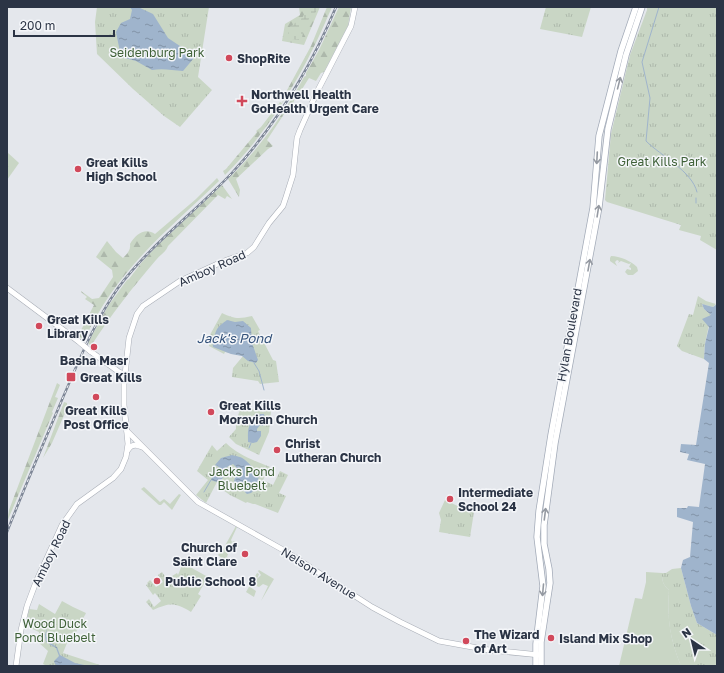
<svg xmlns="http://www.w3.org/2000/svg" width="724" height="673" viewBox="0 0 724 673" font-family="'Golos Text',sans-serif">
  <defs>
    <pattern id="forest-firs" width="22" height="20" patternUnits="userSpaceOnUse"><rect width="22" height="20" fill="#c9d6c5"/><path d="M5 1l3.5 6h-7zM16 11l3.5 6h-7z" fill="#adb8ab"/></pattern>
    <pattern id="wetland-marsh" width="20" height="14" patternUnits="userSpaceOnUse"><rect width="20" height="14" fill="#c9d6c5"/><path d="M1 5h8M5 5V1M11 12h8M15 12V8" fill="none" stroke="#adb8ab"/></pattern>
    <pattern id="park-tufts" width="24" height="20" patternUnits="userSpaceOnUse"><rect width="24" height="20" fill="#c9d6c5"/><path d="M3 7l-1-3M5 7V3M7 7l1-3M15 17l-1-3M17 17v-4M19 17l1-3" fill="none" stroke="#adb8ab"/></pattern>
    <pattern id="water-ripples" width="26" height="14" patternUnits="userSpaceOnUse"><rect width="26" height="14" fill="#9fb4cc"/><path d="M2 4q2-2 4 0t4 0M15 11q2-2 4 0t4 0" fill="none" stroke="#8293a7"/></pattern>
  </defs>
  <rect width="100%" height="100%" fill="#e4e7ec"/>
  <!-- green -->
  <g fill="#c9d6c5">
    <path d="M611,256C620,256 631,261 637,267L638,271L633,275H628L625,272L627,269L631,270V268L629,267L631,263L629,264L621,261L618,263L619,261L617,260L615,262L617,266L610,261V258Z"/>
    <path d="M144,487L160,502L164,499L170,504L179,494L181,495L172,510L164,502L161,505H159L141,489Z"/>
    <path d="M236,526L237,527L231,540L232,542L234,541L237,543L235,544L239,546L238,547L232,542L227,554H228L227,557L230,559L228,563L218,555L222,551Z"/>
    <path d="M259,570L274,579L261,601L268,586L263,584L259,587L252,584L250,587L256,591L254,597L246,592L257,573L259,574L257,579L261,575L258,571Z"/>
    <path d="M646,572L662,573C662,581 663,585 669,590C667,619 670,639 681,666H619L635,598L642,599L646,582Z"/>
  </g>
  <!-- forest -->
  <g fill="url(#forest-firs)">
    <path d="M299,7H320L304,45L282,41L285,24L300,15Z"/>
    <path d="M327,7H332C306,69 273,127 225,175L223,171L226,169L257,132L256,131L261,127L280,102L282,103L286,92L311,46Z"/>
    <path d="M339,7H351L348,26L324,72L321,73L316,81L309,78L299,94L297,93L292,106L290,105L267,140L273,146L268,149L236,179L240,190L239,197L228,179C259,149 284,114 304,77L306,76V73L319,50Z"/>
    <path d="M7,152L19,163L7,180Z"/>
    <path d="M217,178L219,181C166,232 115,271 84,341L78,336L94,305L85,299L87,297L81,292V291L92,299L99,298L113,277L112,270L96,257L107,241L116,252L123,258C127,254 131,250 130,244C135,235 145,227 155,234L196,199Z"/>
    <path d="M222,185L232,199L227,196L225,199L218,195L168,246C166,252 160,255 156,260C132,288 111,315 91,346L88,343L108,306L127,280L129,279L142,262L156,247Z"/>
    <path d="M57,383L60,385L55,397L58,398L52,412L53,413L7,522L9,510Z"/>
    <path d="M64,402L67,403V408L66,407L64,413H65L52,443L43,458Z"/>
  </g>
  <!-- wetland -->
  <path fill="url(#wetland-marsh)" d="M306,7H316V12C305,22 305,24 302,38L299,40L292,39L288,36L289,28C298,19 303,23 306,7Z"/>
  <!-- park -->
  <g fill="url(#park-tufts)">
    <path d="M97,7H209L198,77L212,90L180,127L164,116L133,89L97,54L95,22Z"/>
    <path d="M546,7H591L582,37L540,29Z"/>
    <path d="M647,7H717V250L700,240L701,236L679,230L681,225L607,202L605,200L611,134L630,55L647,10Z"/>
    <path d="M698,296L706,301L716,304L713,307L702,304L704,309L711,315L705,344L704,359L682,351L677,346L689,314L693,315Z"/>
    <path d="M222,313C234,319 239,319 252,316L260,330L258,331L273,360L276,361L279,382L260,384L258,381L232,377L233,368L243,356L225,352L224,354L209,346V344L206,342Z"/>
    <path d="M241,408L271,411L269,432L259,455L236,444L229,437L236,429V420Z"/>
    <path d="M226,443C238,455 255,461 270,467L263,480L273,485L280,471L288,475L279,493L286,496L278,513L255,504H253L247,502L246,503L230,495L220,488L222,484L217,482L206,503L196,495L208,480L197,471L212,445L217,451Z"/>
    <path d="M445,500L468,511L469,510L474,512L470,537L439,532L441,520L439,513Z"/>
    <path d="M182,565L190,567L208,577L198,594L201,596L191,612C174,602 170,603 153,610L146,602L149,599L154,607L161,601L155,593L153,595L146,585L148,584L147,583L150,580L156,587L163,582L158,575L162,572L167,579L177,573L178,575Z"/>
    <path d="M681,568L691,606L697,623L717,635V666H681C670,638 667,620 669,590C663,585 662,581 662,573H666L672,569Z"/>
    <path d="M62,601L73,607L86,613L75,634L71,633L63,653L103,666H47L43,664L48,651L38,642L39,632L26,626L29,609L37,610L39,604L55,614Z"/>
  </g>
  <!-- water -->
  <g fill="url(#water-ripples)">
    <path d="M130,7H138L153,14L168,38L186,50H192L194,58L183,71C172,70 162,68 152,70L136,61L121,57L116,32L121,23L130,19L132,10Z"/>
    <path d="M702,304L713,307L717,304V635L697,623L691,606L681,568L683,560L690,557L693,522L677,517V508H687L688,506L699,507L705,464L687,460L689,454L680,452L681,444L696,445L709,363L704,359L705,344L709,327L702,319L711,315L704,309Z"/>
    <path d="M227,320L235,322L243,321L251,328L252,343L258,360L256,363L248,361L242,356L231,354L213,347C212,343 214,342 214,338C217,327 218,327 227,320Z"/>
    <path d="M260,414H264L265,420L264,422L263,426L260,425L257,429V431H261V436L257,442L253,443L248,442C248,436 247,428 251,423C253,420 257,420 259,418Z"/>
    <path d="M232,455C236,456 242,457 245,460C250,464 255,470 259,476L256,488L251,493L247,494L241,488H238L234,481L238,469L233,464L227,467C224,474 223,486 211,480C212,476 217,472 219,467L215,465L221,458Z"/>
    <path d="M47,628L46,636L52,644L57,647L60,655L75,663L89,666H58L55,664L54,661L59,656L56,648L46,642L45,635Z"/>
  </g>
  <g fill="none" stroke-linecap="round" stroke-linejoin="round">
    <!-- stream -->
    <g stroke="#9fb4cc" stroke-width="1">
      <path d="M659,7L642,62L650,98L646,141C661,156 692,171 697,192"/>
      <path d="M696,198V203"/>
      <path d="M254,363L259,371L264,390"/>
      <path d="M249,448L251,443"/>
      <path d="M204,492L211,480"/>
    </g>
    <defs>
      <g id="secondary">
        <path d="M7,288L78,341"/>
        <path d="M90,351L119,372L125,374"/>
        <path d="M127,431L198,502L285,551L372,607L400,622L439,641L489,650L540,655"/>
        <path d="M128,450C131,444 136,444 142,447"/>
        <path d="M16,666L21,630L27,606L36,582L62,525L77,504L113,478L121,469L126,457L128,444L124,405V384L129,338L137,314L143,306L180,281L224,261L247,253L254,247L269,223L283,206L286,197L293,175L297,138L300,130L317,92L351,26L355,7"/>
      </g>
      <g id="primary">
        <path d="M536,666V644L543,586L537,537L539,511L551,435L593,208L599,136L621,51L636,7"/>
        <path d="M541,666V642L550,583L549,569L544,544V525L555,443L599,207L608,129L626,55L642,7"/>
      </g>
    </defs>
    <!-- secondary casing -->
    <use href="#secondary" stroke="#a9aeb7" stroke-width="6"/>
    <!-- primary casing -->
    <use href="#primary" stroke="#a3abb8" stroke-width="7"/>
    <!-- secondary -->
    <use href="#secondary" stroke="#fff" stroke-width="5"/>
    <!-- primary -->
    <use href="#primary" stroke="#fff" stroke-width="5.5"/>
    <defs>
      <path id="rail" d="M7,532C25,486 45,440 64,395C80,358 95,321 118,288C150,245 194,213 231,174C277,124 310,69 336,7"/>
    </defs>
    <!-- rail casing -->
    <use href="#rail" stroke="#7d8696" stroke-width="2.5"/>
    <!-- rail -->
    <use href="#rail" stroke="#f4f6f9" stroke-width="1" stroke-dasharray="3" stroke-linecap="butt"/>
    <defs>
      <path id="secondary-bridge" d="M78,341L90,351"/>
    </defs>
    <!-- secondary-bridge casing -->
    <use href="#secondary-bridge" stroke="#a9aeb7" stroke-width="6" stroke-linecap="butt"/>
    <!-- secondary-bridge -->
    <use href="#secondary-bridge" stroke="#fff" stroke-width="5"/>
  </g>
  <!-- one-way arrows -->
  <defs><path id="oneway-shaft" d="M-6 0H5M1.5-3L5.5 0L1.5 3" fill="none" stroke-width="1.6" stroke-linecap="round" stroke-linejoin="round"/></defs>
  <g stroke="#959aa2">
    <use href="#oneway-shaft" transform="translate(619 83) rotate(-76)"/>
    <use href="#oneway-shaft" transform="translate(597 158) rotate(93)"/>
    <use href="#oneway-shaft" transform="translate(598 211) rotate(-81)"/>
    <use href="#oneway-shaft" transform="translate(589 265) rotate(-80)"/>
    <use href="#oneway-shaft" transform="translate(545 514) rotate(-83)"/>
    <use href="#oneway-shaft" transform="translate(543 590) rotate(95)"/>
  </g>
  <!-- markers -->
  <g fill="#d1495b" stroke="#f4f6f9" stroke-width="1.5">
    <circle cx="229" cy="58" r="4"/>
    <path d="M240 95h4v4h4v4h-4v4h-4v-4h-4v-4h4z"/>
    <circle cx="78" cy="169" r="4"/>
    <circle cx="39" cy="326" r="4"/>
    <circle cx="94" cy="347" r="4"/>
    <rect x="66" y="372" width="10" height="10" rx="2"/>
    <circle cx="96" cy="397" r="4"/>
    <circle cx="211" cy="412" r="4"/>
    <circle cx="277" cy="450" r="4"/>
    <circle cx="450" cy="499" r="4"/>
    <circle cx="245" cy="554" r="4"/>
    <circle cx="157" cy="581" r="4"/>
    <circle cx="551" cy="638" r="4"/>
    <circle cx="466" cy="641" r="4"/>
  </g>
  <g text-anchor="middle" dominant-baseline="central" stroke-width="3" stroke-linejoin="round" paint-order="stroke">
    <!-- park labels -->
    <g font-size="12" fill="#3f6138" stroke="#f4f6f9">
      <text x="157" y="52">Seidenburg Park</text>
      <text x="662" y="161">Great Kills Park</text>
      <text x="242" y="471">Jacks Pond<tspan x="242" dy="14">Bluebelt</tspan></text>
      <text x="55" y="623">Wood Duck<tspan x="55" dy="14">Pond Bluebelt</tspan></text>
    </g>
    <!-- poi labels -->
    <g font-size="12" font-weight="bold" fill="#2b3445" stroke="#f4f6f9" text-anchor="start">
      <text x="237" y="58">ShopRite</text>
      <text x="251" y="94">Northwell Health<tspan x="251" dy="14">GoHealth Urgent Care</tspan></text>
      <text x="86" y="162">Great Kills<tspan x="86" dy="14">High School</tspan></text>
      <text x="47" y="319">Great Kills<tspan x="47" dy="14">Library</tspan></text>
      <text x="94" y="360" text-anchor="middle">Basha Masr</text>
      <text x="80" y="377">Great Kills</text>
      <text x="219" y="405">Great Kills<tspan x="219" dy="14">Moravian Church</tspan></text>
      <text x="96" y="410" text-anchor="middle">Great Kills<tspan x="96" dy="14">Post Office</tspan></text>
      <text x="285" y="443">Christ<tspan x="285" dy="14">Lutheran Church</tspan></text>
      <text x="458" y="492">Intermediate<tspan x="458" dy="14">School 24</tspan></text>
      <text x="237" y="547" text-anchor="end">Church of<tspan x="237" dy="14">Saint Clare</tspan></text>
      <text x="165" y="581">Public School 8</text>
      <text x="474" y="634">The Wizard<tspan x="474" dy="14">of Art</tspan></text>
      <text x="559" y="638">Island Mix Shop</text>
    </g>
    <!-- street labels -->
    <g font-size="12" fill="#2b3445" stroke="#f4f6f9">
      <text transform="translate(212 268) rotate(-24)">Amboy Road</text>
      <text transform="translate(569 335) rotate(-80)">Hylan Boulevard</text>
      <text transform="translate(51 553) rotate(-64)">Amboy Road</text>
      <text transform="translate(319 573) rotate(32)">Nelson Avenue</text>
    </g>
    <!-- water labels -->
    <g font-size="13" font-style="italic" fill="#34527a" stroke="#f4f6f9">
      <text x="234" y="338">Jack's Pond</text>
    </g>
  </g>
  <!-- border -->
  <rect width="724" height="673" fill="none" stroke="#2b3445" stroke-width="16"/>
  <!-- north arrow -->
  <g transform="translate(692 641) rotate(325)" stroke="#f4f6f9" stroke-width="3" paint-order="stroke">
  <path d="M0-3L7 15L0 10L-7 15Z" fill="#2b3445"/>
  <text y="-6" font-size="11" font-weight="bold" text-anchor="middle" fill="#2b3445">N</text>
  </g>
  <!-- scale -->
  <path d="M14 30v6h100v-6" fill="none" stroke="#2b3445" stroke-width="2"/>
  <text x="20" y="30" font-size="12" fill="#2b3445" stroke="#f4f6f9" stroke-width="3" paint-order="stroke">200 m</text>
</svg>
